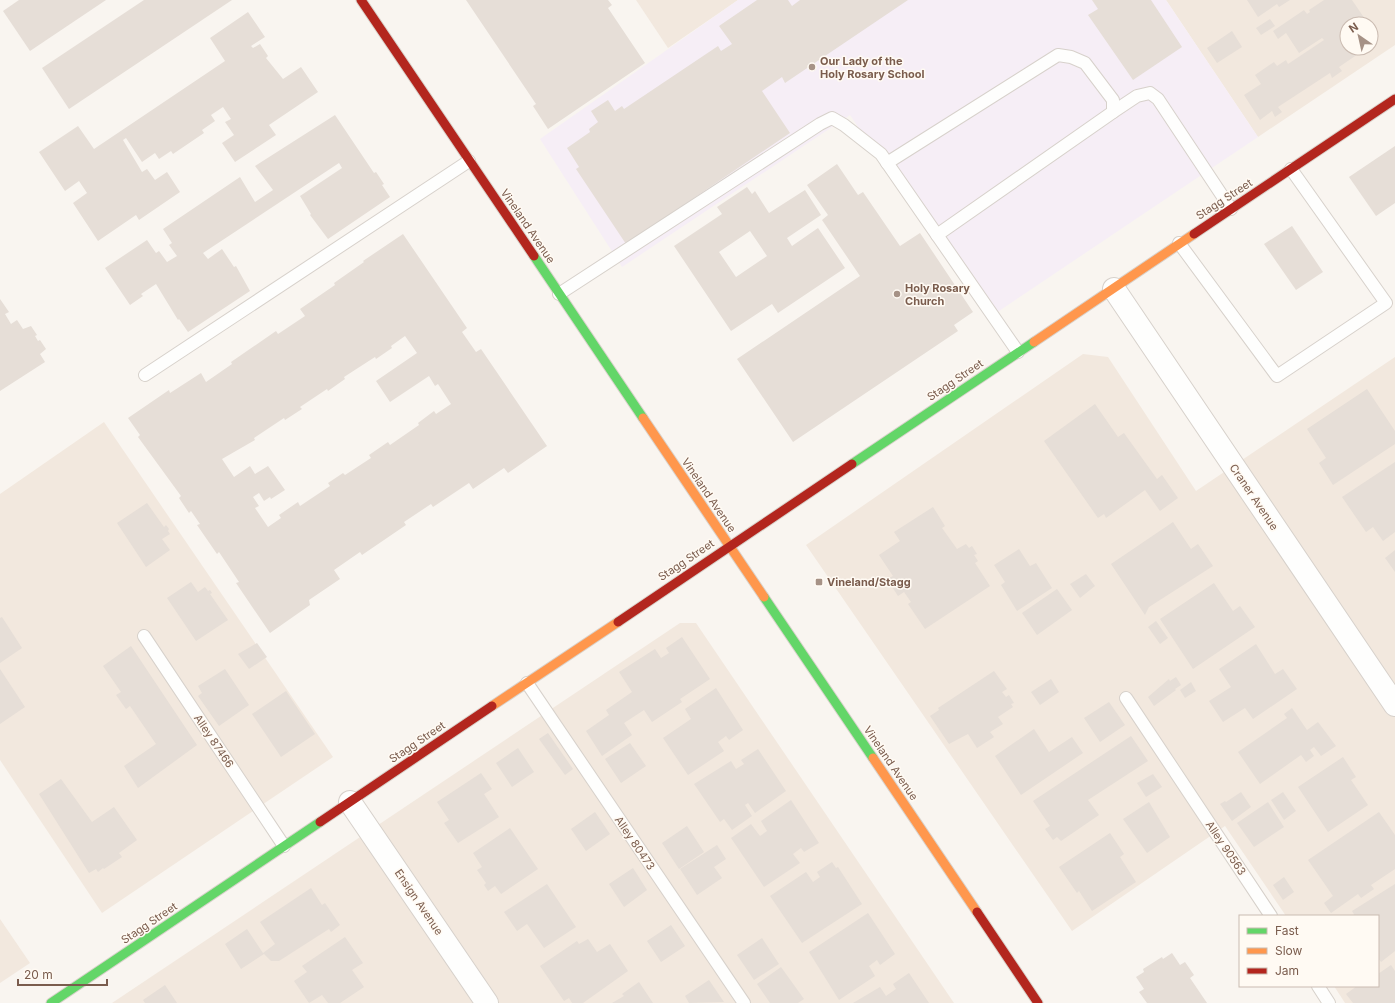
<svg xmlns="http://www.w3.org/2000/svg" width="1395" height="1003" viewBox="0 0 1395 1003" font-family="Inter,sans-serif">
  <rect width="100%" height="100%" fill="#f9f5f0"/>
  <!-- residential -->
  <g fill="#f2e8de" fill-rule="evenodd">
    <path d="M636,0H738L668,48Z"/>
    <path d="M1166,0H1395V45L1258,137ZM1347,24H1371V48H1347Z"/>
    <path d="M1083,354L1108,357L1196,491L1395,357V1003H1345L1334,986H1378V916H1286L1225,826L1072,931L806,545Z"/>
    <path d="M104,422L333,757L102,913L0,760V494Z"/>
    <path d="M680,623H696L954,1003H112Z"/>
    <path d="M0,919L30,963L0,983Z"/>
  </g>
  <!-- education -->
  <path fill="#f6eef6" d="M738,0H1166L1258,137L987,319L850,115L622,267L540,139Z"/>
  <!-- building -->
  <g fill="#e6ded7" fill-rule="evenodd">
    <path d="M19,0H106L30,51L3,11Z"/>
    <path d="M144,0H232L69,109L42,68Z"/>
    <path d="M466,0H608L612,5L608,8L645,63L548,129L533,106L536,104Z"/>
    <path d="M757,0H788L792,6L800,0H908L785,83L782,77L762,91L790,133L626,244L576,169L579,167L567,148L590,132L589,129L598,122L591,111L608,100L615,111L622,106L624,109L718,46L721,51L732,44L719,26Z"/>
    <path d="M1092,0H1151L1182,47L1133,80L1088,15L1098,9Z"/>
    <path d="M1247,0H1290L1279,7L1277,4L1258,17Z"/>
    <path d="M1324,0H1352L1365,19L1357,24H1347V48H1362L1364,50L1339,67L1342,71L1332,78L1330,73L1278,107L1282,112L1275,117L1272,111L1260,120L1244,95L1261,84L1255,75L1274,62L1277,66L1286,60L1288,64L1324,40L1322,38L1299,53L1286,33L1278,39L1273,31L1304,10L1307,14L1310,12L1309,10Z"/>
    <path d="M248,12L265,37L251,46L253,48L260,44L268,56L266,58L283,79L301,67L318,92L269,125L276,135L235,162L222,143L234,135L225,122L231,119L223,107L211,115L215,121L202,130L204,133L173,154L171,151L159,159L155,153L142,162L126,138L123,140L142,172L147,169L155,180L167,172L180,192L139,220L136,215L98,241L73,203L87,193L79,181L65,191L39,152L78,126L94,149L225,61L210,38Z"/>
    <path d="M1270,19L1275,26L1261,35L1256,28Z"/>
    <path d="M1232,31L1242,47L1217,63L1207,48Z"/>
    <path d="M335,115L374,173L376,172L384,184L382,185L390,197L328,239L310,215L311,214L300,196L342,168L339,163L203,253L208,259L222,249L234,267L236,266L250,291L188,332L179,319L178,320L156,284L141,294L143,296L130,305L105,268L147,240L156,253L159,251L167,262L177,256L169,245L172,243L163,229L240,177L255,202L273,190L255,166Z"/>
    <path d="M1395,146V203L1376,216L1349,177Z"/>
    <path d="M837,164L858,195L863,192L900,246L920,233L973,312L954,325L958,331L793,442L737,359L860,276L822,220L828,215L807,185Z"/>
    <path d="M747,187L752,194L755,191L769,213L805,190L821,215L787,238L792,246L818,228L845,268L778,313L772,304L731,331L674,246L722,214L717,207ZM750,231L767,256L736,277L719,252Z"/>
    <path d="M1292,226L1323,272L1296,290L1264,244Z"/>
    <path d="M403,234L467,328L462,332L476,352L481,349L547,446L508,473L504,468L473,489L469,483L433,507L431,504L404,522L406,525L362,555L360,552L334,570L340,579L309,600L310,605L270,633L236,583L239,582L219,552L217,554L197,525L200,524L191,511L189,513L179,498L181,496L138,437L140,435L128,418L169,390L170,393L201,373L206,382L232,364L231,362L276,331L278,334L305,316L300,309L335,285L334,283L364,262L363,261ZM405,336L417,353L376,381L390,402L429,376L435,386L438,384L451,404L436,414L434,411L418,423L419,425L390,445L388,442L369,455L371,458L345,475L343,473L328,483L330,486L300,506L298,502L279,515L281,518L268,527L255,508L259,506L253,497L259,493L264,501L270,497L271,499L285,490L268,466L255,474L250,466L234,477L222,459L255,440L254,438L284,418L285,420L302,409L300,407L327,389L328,391L345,379L344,377L375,357L376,359L392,348L391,346Z"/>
    <path d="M0,299L9,312L5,314L11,324L17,320L23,329L31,326L37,335L35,336L38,341L40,340L46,349L40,354L45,362L0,391Z"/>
    <path d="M1367,389L1395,431V444L1333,485L1319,463L1326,458L1307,429Z"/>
    <path d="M1095,404L1118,437L1124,433L1157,479L1162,475L1178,498L1160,511L1145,490L1106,518L1104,514L1098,518L1044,441Z"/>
    <path d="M1395,462V532L1383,541L1373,527L1366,532L1342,497Z"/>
    <path d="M147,503L164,527L166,525L169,529L168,531L170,534L162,539L170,550L146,567L117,523Z"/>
    <path d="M933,507L945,526L942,528L957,549L966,544L969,548L972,546L977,554L974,555L978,561L975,563L990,586L925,629L908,604L911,602L904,592L898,596L887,579L893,576L879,555L900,541L894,532Z"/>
    <path d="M1173,522L1191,549L1198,544L1213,566L1149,607L1145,615L1111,564Z"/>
    <path d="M1019,549L1030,566L1036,563L1052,588L1017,611L1001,585L1005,582L994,565Z"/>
    <path d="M1395,550V572L1385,558Z"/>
    <path d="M1086,574L1095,586L1080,598L1070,584Z"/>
    <path d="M191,582L198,592L205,587L208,591L210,590L212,593L210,594L228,620L196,641L167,598Z"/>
    <path d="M1214,583L1233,611L1240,606L1255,627L1193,669L1160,619Z"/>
    <path d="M1057,589L1072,610L1037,635L1022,613Z"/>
    <path d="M2,617L22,648L0,663V618Z"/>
    <path d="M1156,621L1168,638L1160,644L1148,627Z"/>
    <path d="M682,637L710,679L680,699L682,702L652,722L644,710L624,723L632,735L602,756L586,731L609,715L606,710L632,692L619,672L655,649L661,658L669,653L666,648Z"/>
    <path d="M257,643L267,657L249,669L238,654Z"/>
    <path d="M1256,644L1275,674L1283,669L1297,689L1253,719L1245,708L1223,722L1209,701L1231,687L1219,669Z"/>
    <path d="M131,646L197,745L138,788L124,766L156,744L130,706L126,709L116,695L121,692L103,666Z"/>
    <path d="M0,669L25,707L0,724Z"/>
    <path d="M225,669L249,705L219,726L198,696L202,693L198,686Z"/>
    <path d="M994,671L1007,689L1002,692L1006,697L1009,695L1014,703L1011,704L1013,707L998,717L1003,724L990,732L994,737L977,748L968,734L949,744L930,716L939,710L938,708Z"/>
    <path d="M1176,677L1181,685L1175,689L1176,690L1154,706L1148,697L1169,679L1170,681Z"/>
    <path d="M1051,679L1059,692L1040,705L1031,692Z"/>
    <path d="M1191,682L1196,691L1185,698L1180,690Z"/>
    <path d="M716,688L743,730L729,740L726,736L718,742L724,751L688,775L663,738L691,719L685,709Z"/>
    <path d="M286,691L315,734L281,757L252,714Z"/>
    <path d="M1109,702L1125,725L1100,742L1084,718Z"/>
    <path d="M1292,708L1307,730L1318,722L1336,746L1321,756L1314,747L1310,750L1314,756L1306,762L1301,755L1260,784L1238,752L1287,718L1284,714Z"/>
    <path d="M1034,729L1049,752L1072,737L1083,753L1021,795L995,756Z"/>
    <path d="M548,733L573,769L565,775L539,739Z"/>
    <path d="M1131,736L1148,761L1088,800L1099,815L1061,841L1057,837L1053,840L1045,829L1050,826L1033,801Z"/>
    <path d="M630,743L646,766L621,783L605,759Z"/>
    <path d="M518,748L534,772L512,787L496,763Z"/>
    <path d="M758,749L786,791L755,813L748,803L745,805L752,816L732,830L724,819L720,822L694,784L731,761L736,769L744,764L741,760Z"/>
    <path d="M1343,757L1356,777L1351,780L1368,805L1328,832L1298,787Z"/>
    <path d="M481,773L492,789L484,794L499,817L458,843L444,823L449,820L437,802Z"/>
    <path d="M1153,774L1162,787L1146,797L1137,783Z"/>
    <path d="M61,779L92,822L114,807L137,840L119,853L122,857L104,869L103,868L98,872L96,869L89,873L39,794Z"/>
    <path d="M1241,792L1251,807L1232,821L1220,804L1225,801L1226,802Z"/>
    <path d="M1283,792L1296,811L1284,820L1271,800Z"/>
    <path d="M791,800L819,843L804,852L801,848L793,854L800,863L764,887L731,838L751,824L760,836L767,831L761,821Z"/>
    <path d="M1149,802L1170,837L1147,853L1123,819Z"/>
    <path d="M1268,802L1284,827L1254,847L1237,823Z"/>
    <path d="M595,812L610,834L586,851L571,829Z"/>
    <path d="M1379,812L1395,835V869L1371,885L1374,889L1361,898L1358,894L1331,913L1324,903L1333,896L1308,860Z"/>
    <path d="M687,826L704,852L679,869L662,843Z"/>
    <path d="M510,828L538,869L501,894L495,886L488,891L484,885L486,883L477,870L482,867L473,853Z"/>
    <path d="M1110,833L1124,854L1120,857L1136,882L1092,911L1079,891L1077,893L1059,867Z"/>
    <path d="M717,845L726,859L714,867L722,878L697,895L680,869Z"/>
    <path d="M832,862L836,868L838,867L862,904L802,943L770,896L806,872L813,882L820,877L817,872Z"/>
    <path d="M633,868L647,890L624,907L609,884Z"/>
    <path d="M1284,877L1294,892L1283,900L1273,885Z"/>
    <path d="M547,884L576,927L544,948L527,924L517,931L504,912Z"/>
    <path d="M1395,884V951L1381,962L1378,958V916H1355L1352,911Z"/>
    <path d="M311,888L322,905L325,903L340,925L331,932L329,929L279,961H271L264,954L241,969L225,944L247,929L263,953L275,944L260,922Z"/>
    <path d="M868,913L895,954L880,965L877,960L869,966L875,976L839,1000L809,952Z"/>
    <path d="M671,925L685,946L661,962L647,941Z"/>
    <path d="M345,937L363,963L352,970L364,987L340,1003H328L322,995L309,1003L294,981L307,972L302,966Z"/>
    <path d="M762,938L779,964L754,980L737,955Z"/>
    <path d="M588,939L597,952L610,944L628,971L583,1003H572L569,998L564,1001L540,966L577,941L579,944Z"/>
    <path d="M1172,953L1180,965L1185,962L1194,975L1190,978L1207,1003H1147L1139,992L1144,989L1136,977L1144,972L1143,969L1162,957L1163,959Z"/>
    <path d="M1391,965L1395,971V1003H1353L1346,994L1357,986H1378V974Z"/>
    <path d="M781,967L804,999L798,1003H770L757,984Z"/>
    <path d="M909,973L929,1003H853L880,987L886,996L896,989L893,984Z"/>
    <path d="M709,980L724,1002L689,1003L685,996Z"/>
    <path d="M639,982L653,1003H612L624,996L622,994Z"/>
    <path d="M165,985L177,1003H145L143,1000Z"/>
  </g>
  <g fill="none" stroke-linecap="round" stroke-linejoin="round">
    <defs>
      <g id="lane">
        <path d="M1113,112L1137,96L1150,93L1158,99L1231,209"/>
        <path d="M887,163L1058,55L1071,57L1085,63L1113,100V112L937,235"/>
        <path d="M1179,243L1277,376L1386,303L1291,169"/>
        <path d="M559,294L820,124L832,118L844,125L881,154L1018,352"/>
        <path d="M145,375L469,161"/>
        <path d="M144,636L284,846"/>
        <path d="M527,683L744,1003"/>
        <path d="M1126,698L1271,916"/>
        <path d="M1318,986L1329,1003"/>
      </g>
      <g id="street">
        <path d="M1114,289L1395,705"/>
        <path d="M350,802L487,1003"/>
      </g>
      <g id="fast">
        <path d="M534,256L643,418"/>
        <path d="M852,464L1034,342"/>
        <path d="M764,597L873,758"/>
        <path d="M51,1003L320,822"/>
      </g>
      <g id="slow">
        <path d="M1034,342L1194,234"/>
        <path d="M643,418L764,597"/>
        <path d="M492,706L618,622"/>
        <path d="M873,758L977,912"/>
      </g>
      <g id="jam">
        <path d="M361,0L534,256"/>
        <path d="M1194,234L1395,99"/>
        <path d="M618,622L852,464"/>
        <path d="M320,822L492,706"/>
        <path d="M977,912L1038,1003"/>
      </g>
    </defs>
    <!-- lane casing -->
    <use href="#lane" stroke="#d7d1cb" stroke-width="14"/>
    <!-- street casing -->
    <use href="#street" stroke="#d7d1cb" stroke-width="24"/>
    <!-- fast casing -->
    <use href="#fast" stroke="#d9d2cb" stroke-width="11"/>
    <!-- slow casing -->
    <use href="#slow" stroke="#d9d2cb" stroke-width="11"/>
    <!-- jam casing -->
    <use href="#jam" stroke="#d9d2cb" stroke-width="11"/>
    <!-- lane -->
    <use href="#lane" stroke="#fefefd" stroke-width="12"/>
    <!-- street -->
    <use href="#street" stroke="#fefefd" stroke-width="22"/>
    <!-- fast -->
    <use href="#fast" stroke="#63d668" stroke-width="9"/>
    <!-- slow -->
    <use href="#slow" stroke="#ff974d" stroke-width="9"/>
    <!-- jam -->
    <use href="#jam" stroke="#b3261e" stroke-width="9"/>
  </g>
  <!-- markers -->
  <g fill="#a69286" stroke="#fffaf3" stroke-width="1.5">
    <circle cx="812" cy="67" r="4"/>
    <circle cx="897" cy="294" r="4"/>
    <rect x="815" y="578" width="8" height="8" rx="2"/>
  </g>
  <g text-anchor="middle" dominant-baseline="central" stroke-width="3" stroke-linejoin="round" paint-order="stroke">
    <!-- poi labels -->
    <g font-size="11" font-weight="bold" fill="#7a5c4d" stroke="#fffaf3" text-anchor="start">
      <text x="820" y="61">Our Lady of the<tspan x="820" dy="13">Holy Rosary School</tspan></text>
      <text x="905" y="288">Holy Rosary<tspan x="905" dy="13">Church</tspan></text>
      <text x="827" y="582">Vineland/Stagg</text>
    </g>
    <!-- street labels -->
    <g font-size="11" fill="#7a5c4d" stroke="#fffaf3">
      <text transform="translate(1224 199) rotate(-33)">Stagg Street</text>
      <text transform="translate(528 226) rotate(56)">Vineland Avenue</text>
      <text transform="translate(955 380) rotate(-34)">Stagg Street</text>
      <text transform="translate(709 495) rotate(56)">Vineland Avenue</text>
      <text transform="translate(1254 497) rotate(56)">Craner Avenue</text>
      <text transform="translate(686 560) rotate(-34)">Stagg Street</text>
      <text transform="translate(214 741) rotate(56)">Alley 87466</text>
      <text transform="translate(417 742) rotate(-34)">Stagg Street</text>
      <text transform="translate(891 763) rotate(56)">Vineland Avenue</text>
      <text transform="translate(635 843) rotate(56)">Alley 80473</text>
      <text transform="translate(1226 848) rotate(56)">Alley 90563</text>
      <text transform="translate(419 902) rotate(56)">Ensign Avenue</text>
      <text transform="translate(149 923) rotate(-34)">Stagg Street</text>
    </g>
  </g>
  <!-- legend -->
  <rect x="1239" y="915" width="140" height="72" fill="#fffaf3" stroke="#cabbb1"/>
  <rect x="1247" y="928" width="20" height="6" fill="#63d668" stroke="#cabbb1"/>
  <text x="1275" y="935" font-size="12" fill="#7a5c4d">Fast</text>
  <rect x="1247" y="948" width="20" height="6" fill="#ff974d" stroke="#cabbb1"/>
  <text x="1275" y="955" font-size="12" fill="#7a5c4d">Slow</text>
  <rect x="1247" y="968" width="20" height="6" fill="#b3261e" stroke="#cabbb1"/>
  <text x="1275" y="975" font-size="12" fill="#7a5c4d">Jam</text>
  <!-- north arrow -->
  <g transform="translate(1359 36) rotate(326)"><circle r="19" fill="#fffaf3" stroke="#cabbb1"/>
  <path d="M0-3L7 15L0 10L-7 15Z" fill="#a69286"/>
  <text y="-6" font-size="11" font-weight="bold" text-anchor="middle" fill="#7a5c4d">N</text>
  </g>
  <!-- scale -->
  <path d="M18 979v6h89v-6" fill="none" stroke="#7a5c4d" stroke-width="2"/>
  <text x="24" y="979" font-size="12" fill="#7a5c4d" stroke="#fffaf3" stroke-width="3" paint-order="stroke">20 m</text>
</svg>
